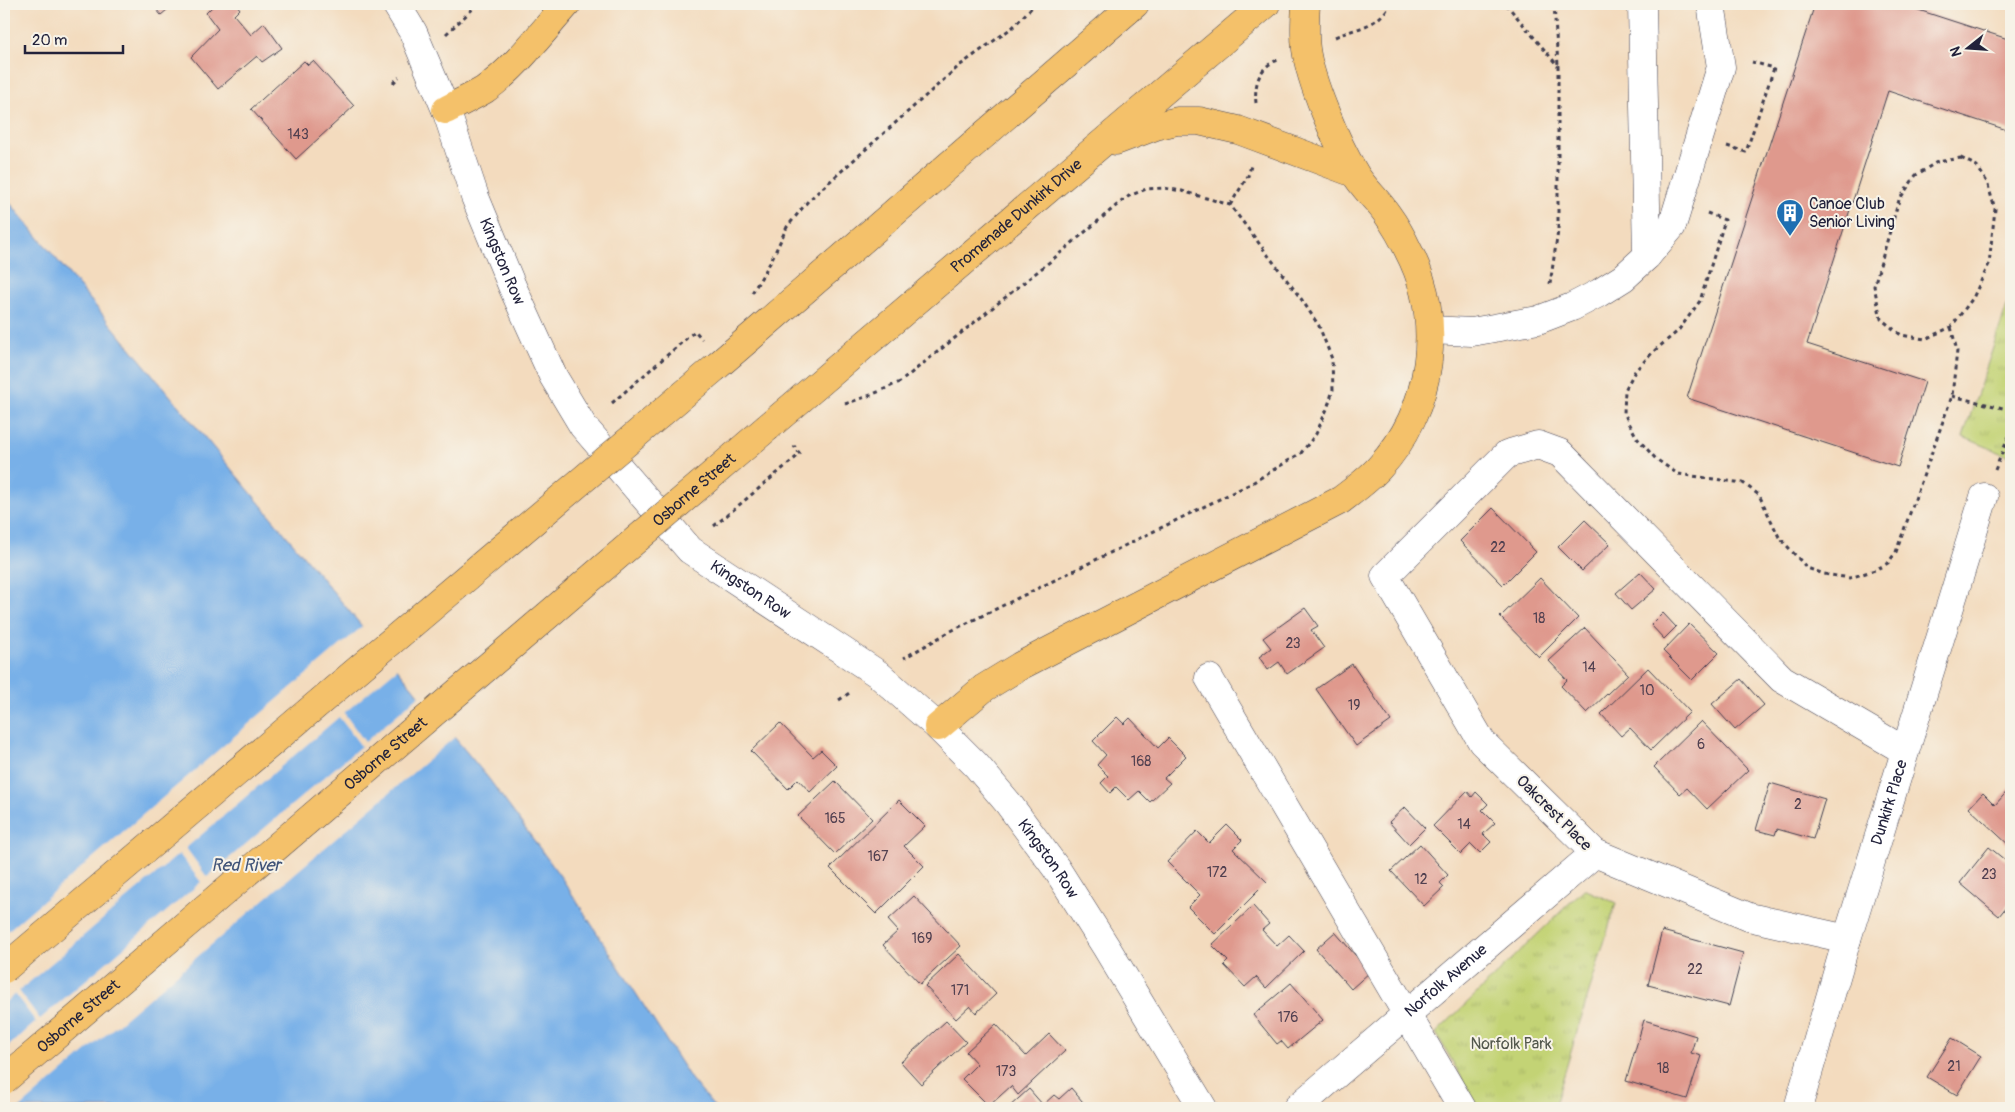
<svg xmlns="http://www.w3.org/2000/svg" width="2015" height="1112" viewBox="0 0 2015 1112" font-family="Pangolin,sans-serif">
  <defs>
    <pattern id="park-tufts" width="24" height="20" patternUnits="userSpaceOnUse" patternTransform="scale(1.25)"><rect width="24" height="20" fill="#c3d375"/><path d="M3 7l-1-3M5 7V3M7 7l1-3M15 17l-1-3M17 17v-4M19 17l1-3" fill="none" stroke="#a7b566"/></pattern>
  </defs>
  <rect width="100%" height="100%" fill="#f7f3e8"/>
  <filter id="ink" filterUnits="userSpaceOnUse"><feTurbulence type="fractalNoise" baseFrequency=".02" numOctaves="2"/><feDisplacementMap in="SourceGraphic" scale="10" xChannelSelector="R" yChannelSelector="G"/><feConvolveMatrix kernelMatrix="1 2 1 2 8 2 1 2 1" color-interpolation-filters="sRGB"/></filter>
  <filter id="wash" filterUnits="userSpaceOnUse"><feTurbulence type="fractalNoise" baseFrequency=".0096" numOctaves="4" result="noise"/><feDisplacementMap in="SourceGraphic" scale="20" xChannelSelector="R" yChannelSelector="G"/><feGaussianBlur stdDeviation="1.12" result="paint"/><feColorMatrix in="noise" values="0 0 0 0 0 0 0 0 0 0 0 0 0 0 0 0 0 1.4 0 .05"/><feComposite in="paint" operator="in"/></filter>
  <g filter="url(#wash)">
    <rect width="100%" height="100%" fill="#f3dbbe"/>
    <!-- park -->
    <g fill="url(#park-tufts)" stroke="#727a58">
      <path d="M2011,294V457L1963,437Z"/>
      <path d="M1584,889L1616,903L1554,1108H1479L1436,1033Z"/>
    </g>
    <!-- water -->
    <path fill="#78b0e8" stroke="#4d6992" d="M4,196L489,779L563,880L691,1079L715,1108H4Z"/>
    <!-- pier -->
    <path fill="#f3dbbe" fill-rule="evenodd" d="M364,625L399,667L344,713L365,742L421,694L456,736L20,1108H4V1050L36,1022L15,994L4,1003V934ZM339,717L361,746L207,877L186,848ZM179,854L201,882L40,1019L19,991Z"/>
    <g id="blocks">
      <!-- building -->
      <g fill="#df998d">
        <path d="M152,4H174L161,15Z"/>
        <path d="M215,4H236L240,9L234,15L251,35L264,23L282,48L262,62L257,56L218,89L191,57L218,29L206,13Z"/>
        <path d="M1815,4H1900L2011,40L2010,131L1888,91L1807,344L1925,382L1898,467L1687,398Z"/>
        <path d="M304,61L308,65L313,61L354,106L296,159L251,109Z"/>
        <path d="M1493,508L1536,552L1503,585L1460,541Z"/>
        <path d="M1585,520L1610,544L1582,571L1558,547Z"/>
        <path d="M1640,572L1656,589L1631,610L1616,593Z"/>
        <path d="M1540,578L1578,618L1539,657L1500,617Z"/>
        <path d="M1305,608L1318,626L1311,630L1324,648L1287,674L1279,662L1268,670L1259,657L1271,648L1263,638Z"/>
        <path d="M1663,613L1676,627L1664,639L1651,625Z"/>
        <path d="M1689,624L1719,653L1692,680L1663,651Z"/>
        <path d="M1585,628L1628,674L1587,713L1561,686L1567,680L1549,661Z"/>
        <path d="M1352,664L1391,721L1356,746L1316,689Z"/>
        <path d="M1648,668L1690,712L1651,750L1630,728L1621,736L1601,714Z"/>
        <path d="M1741,679L1764,705L1735,730L1712,704Z"/>
        <path d="M1117,717L1124,724L1130,718L1158,748L1168,738L1186,756L1164,778L1170,783L1150,802L1139,791L1129,800L1116,787L1110,793L1101,783L1108,776L1097,765L1106,755L1093,741Z"/>
        <path d="M1701,721L1748,770L1707,809L1687,788L1680,794L1654,767Z"/>
        <path d="M780,723L813,757L821,750L837,766L810,792L798,779L788,789L751,751Z"/>
        <path d="M835,781L872,819L835,854L798,816Z"/>
        <path d="M1770,783L1825,799L1813,839L1777,829L1775,835L1756,830Z"/>
        <path d="M2011,787V847L1969,808L1983,793L1995,805Z"/>
        <path d="M1467,791L1472,797L1476,792L1488,804L1482,810L1495,823L1483,834L1491,842L1480,853L1471,844L1461,854L1433,826Z"/>
        <path d="M899,800L925,826L904,846L924,866L876,914L830,868Z"/>
        <path d="M1405,807L1425,828L1409,844L1389,822Z"/>
        <path d="M1227,825L1242,840L1233,849L1267,882L1215,934L1188,907L1200,895L1167,862L1197,831L1209,843Z"/>
        <path d="M1420,844L1448,875L1440,883L1444,887L1424,906L1391,871Z"/>
        <path d="M1989,847L2011,865V901L1999,916L1960,883Z"/>
        <path d="M914,896L961,946L920,984L883,945L898,931L888,920Z"/>
        <path d="M1253,906L1269,924L1262,930L1277,946L1289,935L1304,951L1266,988L1256,977L1245,987L1224,965L1228,961L1212,945Z"/>
        <path d="M1662,931L1743,953L1729,1006L1648,985Z"/>
        <path d="M1335,932L1370,972L1351,989L1316,949Z"/>
        <path d="M959,954L996,994L976,1013L970,1006L956,1019L925,986Z"/>
        <path d="M1291,983L1323,1020L1288,1049L1281,1041L1277,1044L1253,1015Z"/>
        <path d="M1644,1020L1696,1036L1691,1053L1701,1056L1687,1099L1626,1081Z"/>
        <path d="M946,1021L966,1042L921,1084L901,1062Z"/>
        <path d="M996,1024L1026,1056L1049,1034L1065,1051L1018,1095L1011,1086L989,1106L962,1079L977,1064L966,1052Z"/>
        <path d="M1952,1038L1981,1056L1957,1095L1927,1077Z"/>
        <path d="M1071,1088L1088,1108H1008L1029,1089L1043,1105L1054,1095L1059,1099Z"/>
      </g>
    </g>
  </g>
  <g filter="url(#ink)">
    <use href="#blocks" fill-opacity="0" stroke="#413e4f" stroke-width="1"/>
    <g fill="none" stroke-linecap="round" stroke-linejoin="round">
      <defs>
        <g id="minor">
          <path id="s1" d="M396,4L413,32L446,110L475,197L512,286L553,376L583,426L690,550L878,674L938,727L976,765L1008,803L1056,868L1106,947L1203,1108"/>
          <path d="M1642,4L1647,256"/>
          <path d="M1430,330L1472,332L1538,320L1572,307L1599,293L1623,278L1647,256L1672,226L1721,67L1711,4"/>
          <path d="M1209,678L1462,1108"/>
          <path d="M1847,939L1749,917L1595,853L1482,742L1385,576L1507,454L1538,445L1560,453L1782,679L1905,751"/>
          <path id="s2" d="M1297,1108L1595,853"/>
          <path id="s3" d="M1798,1108L1847,939L1984,497"/>
        </g>
        <g id="major">
          <path d="M446,110C459,103 472,97 484,90C516,68 541,33 567,4"/>
          <path d="M1116,141L1156,126L1177,121H1199L1238,130L1354,173"/>
          <path d="M716,367L1135,4"/>
          <path id="s4" d="M768,427L1266,4"/>
          <path d="M938,727L984,688L1020,666L1341,500C1354,490 1368,480 1379,468C1433,410 1445,320 1408,250C1402,237 1395,225 1387,214C1377,199 1362,187 1354,172C1337,144 1310,81 1306,49C1304,34 1305,19 1306,4"/>
        </g>
      </defs>
      <!-- minor casing -->
      <use href="#minor" stroke="#413e4f" stroke-width="29"/>
      <!-- major casing -->
      <use href="#major" stroke="#413e4f" stroke-width="29"/>
      <!-- path -->
      <g stroke="#413e4f" stroke-width="3" stroke-dasharray="4 4" stroke-linecap="butt">
        <path d="M1506,4L1558,66V231L1550,284"/>
        <path d="M1554,4L1558,65"/>
        <path d="M446,34L478,4"/>
        <path d="M1335,37C1358,27 1376,28 1391,4"/>
        <path d="M393,83L399,77"/>
        <path d="M1256,103C1254,85 1259,66 1278,60"/>
        <path d="M1727,146L1746,152L1774,68L1752,62"/>
        <path d="M1961,158L1977,166L1987,182L1995,209L1989,264L1973,298L1951,327L1925,339L1901,335L1881,319L1874,286L1899,200L1916,175L1937,162Z"/>
        <path d="M1230,205L1248,176L1251,166"/>
        <path d="M1707,213L1725,220L1700,301L1678,331L1654,351L1635,371L1625,390L1624,413L1637,438L1656,459L1678,474L1743,483L1759,495L1779,537L1807,568L1824,574L1850,578L1875,570L1888,563L1896,552L1952,396L1957,351L1951,327"/>
        <path d="M752,293L770,263L787,227L808,201L959,66L1013,27L1035,4"/>
        <path d="M1952,396L2011,410"/>
        <path d="M612,403L695,331L702,339"/>
        <path d="M845,404L871,395L900,382L1052,260L1117,205L1129,196L1146,189L1164,188L1182,191L1230,205L1302,300L1319,326L1332,359L1333,390L1327,409L1316,434L1301,453L1252,483L949,632L904,658"/>
        <path d="M1995,470L2011,431"/>
        <path d="M714,526L800,454L794,446"/>
        <path d="M839,700L851,692"/>
      </g>
      <!-- minor -->
      <use href="#minor" stroke="#fff" stroke-width="28"/>
      <!-- major -->
      <use href="#major" stroke="#f4c16a" stroke-width="28"/>
      <defs>
        <g id="major-bridge">
          <path d="M4,969L716,367"/>
          <path id="s5" d="M4,1080L768,427"/>
        </g>
      </defs>
      <!-- major-bridge casing -->
      <use href="#major-bridge" stroke="#413e4f" stroke-width="29" stroke-linecap="butt"/>
      <!-- major-bridge -->
      <use href="#major-bridge" stroke="#f4c16a" stroke-width="28"/>
    </g>
  </g>
  <!-- icons -->
  <defs>
    <symbol id="building-pin" viewBox="-11 -11 22 30"><path d="M0 17L-7.5 6A9.5 9.5 0 1 1 7.5 6Z" fill="#1f6fb2" stroke="#f7f3e8"/><path d="M-4-6H4V6H1V3H-1V6H-4ZM-2.5-4.3h1.7v1.8h-1.7ZM.8-4.3h1.7v1.8H.8ZM-2.5-1h1.7V.8h-1.7ZM.8-1h1.7V.8H.8Z" fill="#fff"/></symbol>
  </defs>
  <g fill-rule="evenodd">
    <use href="#building-pin" x="1774" y="197" width="32" height="43"/>
  </g>
  <g text-anchor="middle" dominant-baseline="central" stroke-width="4" stroke-linejoin="round" paint-order="stroke">
    <!-- number labels -->
    <g font-size="14" fill="#514050">
      <text x="298" y="134">143</text>
      <text x="1498" y="547">22</text>
      <text x="1539" y="618">18</text>
      <text x="1293" y="643">23</text>
      <text x="1589" y="667">14</text>
      <text x="1647" y="690">10</text>
      <text x="1354" y="705">19</text>
      <text x="1701" y="744">6</text>
      <text x="1141" y="761">168</text>
      <text x="1798" y="804">2</text>
      <text x="835" y="818">165</text>
      <text x="1464" y="824">14</text>
      <text x="878" y="856">167</text>
      <text x="1217" y="872">172</text>
      <text x="1989" y="874">23</text>
      <text x="1421" y="879">12</text>
      <text x="922" y="938">169</text>
      <text x="1695" y="969">22</text>
      <text x="960" y="990">171</text>
      <text x="1288" y="1017">176</text>
      <text x="1954" y="1066">21</text>
      <text x="1663" y="1068">18</text>
      <text x="1006" y="1071">173</text>
    </g>
    <!-- poi labels -->
    <g font-size="16" fill="#22223b" stroke="#f7f3e8" text-anchor="start">
      <text x="1809" y="204">Canoe Club<tspan x="1809" dy="18">Senior Living</tspan></text>
    </g>
    <!-- street labels -->
    <g font-size="16" fill="#22223b" stroke="#f7f3e8">
      <text stroke="none"><textPath href="#s4" startOffset="326">Promenade Dunkirk Drive</textPath></text>
      <text stroke="none"><textPath href="#s1" startOffset="279">Kingston Row</textPath></text>
      <text stroke="none"><textPath href="#s5" startOffset="908">Osborne Street</textPath></text>
      <text stroke="none"><textPath href="#s1" startOffset="699">Kingston Row</textPath></text>
      <text stroke="none"><textPath href="#s5" startOffset="502">Osborne Street</textPath></text>
      <text stroke="none"><textPath href="#s3" startOffset="319">Dunkirk Place</textPath></text>
      <text transform="translate(1554 813) rotate(45)">Oakcrest Place</text>
      <text stroke="none"><textPath href="#s1" startOffset="1104">Kingston Row</textPath></text>
      <text stroke="none"><textPath href="#s2" startOffset="196">Norfolk Avenue</textPath></text>
      <text stroke="none"><textPath href="#s5" startOffset="98">Osborne Street</textPath></text>
    </g>
    <!-- park labels -->
    <g font-size="16" fill="#52574c" stroke="#f7f3e8">
      <text x="1511" y="1044">Norfolk Park</text>
    </g>
    <!-- water labels -->
    <g font-size="18" font-style="italic" fill="#405478" stroke="#f7f3e8">
      <text x="246" y="865">Red River</text>
    </g>
  </g>
  <!-- margin -->
  <rect width="2015" height="1112" fill="none" stroke="#f7f3e8" stroke-width="20"/>
  <!-- north arrow -->
  <g transform="translate(1968 48) rotate(253)" stroke="#f7f3e8" stroke-width="4" paint-order="stroke">
  <path d="M0-4L9 19L0 12L-9 19Z" fill="#22223b"/>
  <text y="-8" font-size="14" font-weight="bold" text-anchor="middle" fill="#22223b">N</text>
  </g>
  <!-- scale -->
  <path d="M25 45v8h98v-8" fill="none" stroke="#22223b" stroke-width="2.5"/>
  <text x="32" y="45" font-size="15" fill="#22223b" stroke="#f7f3e8" stroke-width="4" paint-order="stroke">20 m</text>
</svg>
